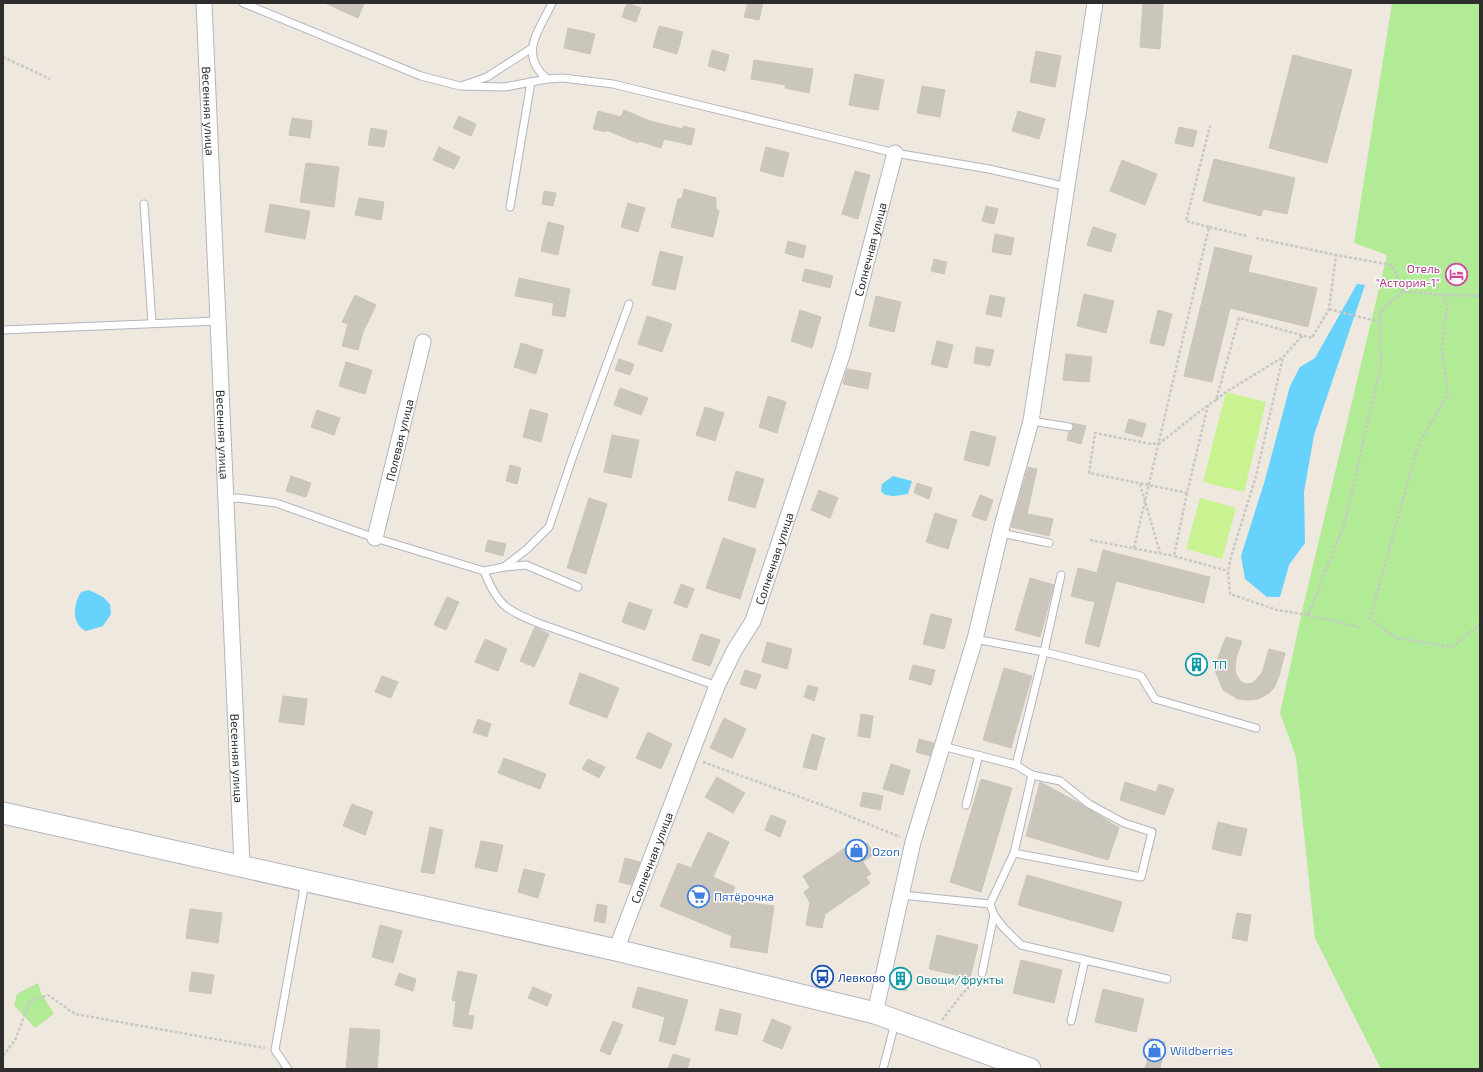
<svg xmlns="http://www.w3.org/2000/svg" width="1483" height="1072" viewBox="0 0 1483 1072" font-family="'Exo 2',sans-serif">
  <rect width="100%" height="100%" fill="#efe8de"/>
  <!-- green -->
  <g fill="#b1eb95">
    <path d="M1392,3H1480V1069H1381L1315,938L1296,757L1280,713L1304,603L1387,255L1354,243Z"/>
    <path d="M38,983L41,993L54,1014L35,1028L14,1005L17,994Z"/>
  </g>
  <!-- pitch -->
  <g fill="#c8f390">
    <path d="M1226,392L1266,402L1244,492L1203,482Z"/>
    <path d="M1200,498L1236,508L1222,559L1186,549Z"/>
  </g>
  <!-- water -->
  <g fill="#67d2fb">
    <path d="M1357,284L1365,285L1314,435L1304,492L1305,543L1289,565L1280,597H1267L1245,579L1241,556L1265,480L1290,386L1300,367L1315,358Z"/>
    <path d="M893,476L912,481L908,494C899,495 886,499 881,491L882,484Z"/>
    <path d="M89,590L103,597L110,604L111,614L103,626L86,631C71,624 73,605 81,592Z"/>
  </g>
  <!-- building -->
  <g fill="#cbc6bc" stroke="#ccc4b7">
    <path d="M325,3H364L358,18Z"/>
    <path d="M627,3L641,8L636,22L622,17Z"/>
    <path d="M748,3H763L759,20L744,17Z"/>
    <path d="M1143,3L1163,5L1160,49L1140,47Z"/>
    <path d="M659,26L683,32L677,54L653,47Z"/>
    <path d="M568,28L595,34L590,54L564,48Z"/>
    <path d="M712,50L729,55L725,71L708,66Z"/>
    <path d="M1036,51L1061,56L1055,87L1030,82Z"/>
    <path d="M1293,55L1352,70L1327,163L1269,148Z"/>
    <path d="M754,60L813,69L809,93L785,88L786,85L751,79Z"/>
    <path d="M855,74L884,80L878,110L849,105Z"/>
    <path d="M922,86L945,90L940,117L917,113Z"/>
    <path d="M624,110L650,121L683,129V126L695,129L691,145L664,139L661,148L639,141L638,143L606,130V132L593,129L598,111L621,117Z"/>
    <path d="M1018,111L1045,119L1039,139L1012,131Z"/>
    <path d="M459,116L476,124L471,136L453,128Z"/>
    <path d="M292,118L312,121L310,138L289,135Z"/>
    <path d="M1179,127L1197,131L1193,147L1175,143Z"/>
    <path d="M371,128L387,131L384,147L368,145Z"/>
    <path d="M439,147L460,157L454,169L433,160Z"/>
    <path d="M766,147L789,153L783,177L760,171Z"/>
    <path d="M1214,159L1295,178L1287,214L1263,209L1261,216L1203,201Z"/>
    <path d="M1122,160L1157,174L1145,205L1110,191Z"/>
    <path d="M306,163L339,167L334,207L300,202Z"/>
    <path d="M855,171L870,175L858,219L842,214Z"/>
    <path d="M684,189L716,198V209L719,211L713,237L671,227L678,199L682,198Z"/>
    <path d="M544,191L556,193L553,206L542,204Z"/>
    <path d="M359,198L384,202L381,220L355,215Z"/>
    <path d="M628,203L645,208L638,232L621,227Z"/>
    <path d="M270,204L310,211L305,239L265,232Z"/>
    <path d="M986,206L998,209L994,224L982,221Z"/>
    <path d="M548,222L564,226L558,255L541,251Z"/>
    <path d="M1093,227L1116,234L1111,252L1087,245Z"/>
    <path d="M995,234L1014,238L1011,255L992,252Z"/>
    <path d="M788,241L806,246L803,258L785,253Z"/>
    <path d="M1215,247L1252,256L1248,272L1317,288L1308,327L1230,308L1212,382L1184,376Z"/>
    <path d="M660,251L683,257L675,290L652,285Z"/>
    <path d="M934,259L947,262L944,274L931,271Z"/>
    <path d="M805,269L833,276L830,288L802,281Z"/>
    <path d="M519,278L570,289L565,317L552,315L554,303L515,296Z"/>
    <path d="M1084,294L1114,301L1106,333L1077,326Z"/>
    <path d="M355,295L376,305L363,332L358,350L342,346L348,324L342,322Z"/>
    <path d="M990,295L1005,298L1001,317L986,314Z"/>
    <path d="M876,296L901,302L894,332L869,326Z"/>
    <path d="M800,310L821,317L812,348L791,341Z"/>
    <path d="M1158,310L1172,314L1164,346L1150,343Z"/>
    <path d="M647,316L672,324L662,352L638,344Z"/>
    <path d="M937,341L953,345L947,368L931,364Z"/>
    <path d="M521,343L543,350L536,374L514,367Z"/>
    <path d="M976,347L994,350L990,366L974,363Z"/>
    <path d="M1066,354L1092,357L1089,382L1063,380Z"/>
    <path d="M619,359L634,364L630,375L615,370Z"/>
    <path d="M346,362L372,370L365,394L339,386Z"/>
    <path d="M847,369L871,373L868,389L843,384Z"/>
    <path d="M620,388L648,398L641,415L614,405Z"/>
    <path d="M768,396L786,402L777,433L759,427Z"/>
    <path d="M705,407L724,413L715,441L696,435Z"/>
    <path d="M530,409L548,414L541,442L523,437Z"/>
    <path d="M317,410L340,418L334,435L311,427Z"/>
    <path d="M1129,419L1146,424L1142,437L1125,432Z"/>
    <path d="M1072,423L1086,426L1081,444L1067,440L1069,432L1074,428Z"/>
    <path d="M971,431L996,437L989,466L964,460Z"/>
    <path d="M612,435L639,440L631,478L604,472Z"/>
    <path d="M510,465L521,468L517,484L506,481Z"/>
    <path d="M1028,467L1037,469L1027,514L1053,519L1049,536L1011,527Z"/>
    <path d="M736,471L764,479L755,508L728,500Z"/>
    <path d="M291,476L311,483L306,497L286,491Z"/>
    <path d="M917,483L932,488L929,499L914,493Z"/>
    <path d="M819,490L838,498L830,518L811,510Z"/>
    <path d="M980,495L993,500L986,521L972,516Z"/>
    <path d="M589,498L607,504L586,574L567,568Z"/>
    <path d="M935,513L957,520L948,549L926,542Z"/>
    <path d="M723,538L756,549L740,599L706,588Z"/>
    <path d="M488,540L506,544L503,556L485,551Z"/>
    <path d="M1103,550L1210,577L1204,603L1116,581L1099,647L1085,643L1095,602L1071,596L1078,568L1097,573Z"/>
    <path d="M1030,578L1054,585L1040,637L1015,630Z"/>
    <path d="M681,584L694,589L687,608L674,603Z"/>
    <path d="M447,597L459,602L446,630L434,625Z"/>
    <path d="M629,602L652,610L645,630L622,622Z"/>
    <path d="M931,614L952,619L944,649L923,644Z"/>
    <path d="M535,627L549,634L534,667L520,661Z"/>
    <path d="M701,634L720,640L710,666L692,660Z"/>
    <path d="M1226,637L1242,641L1236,658L1235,672L1240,681L1246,684L1253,683L1262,673L1269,649L1285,653L1279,676L1274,688L1269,693L1258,699L1248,700L1238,699L1223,690L1214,668Z"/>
    <path d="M485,639L507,649L498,671L475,662Z"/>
    <path d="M767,642L792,649L787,669L762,662Z"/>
    <path d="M1192,656L1206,660L1202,673L1188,669Z"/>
    <path d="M913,665L935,670L931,685L909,679Z"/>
    <path d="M1004,668L1032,676L1011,748L983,740Z"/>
    <path d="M745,670L761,675L756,689L740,684Z"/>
    <path d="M580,673L619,688L607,718L569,704Z"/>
    <path d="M382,676L398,682L391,698L375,692Z"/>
    <path d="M808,685L818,688L814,701L804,697Z"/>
    <path d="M283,696L307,699L304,725L279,722Z"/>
    <path d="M861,714L873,716L870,738L858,736Z"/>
    <path d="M724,718L746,729L732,758L710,748Z"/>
    <path d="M478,719L491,724L487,737L473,732Z"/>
    <path d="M648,732L672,744L661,769L636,758Z"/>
    <path d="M812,734L825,738L816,770L803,767Z"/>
    <path d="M919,739L934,743L930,756L916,752Z"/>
    <path d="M504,758L546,774L540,789L498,773Z"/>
    <path d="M588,759L605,767L599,778L582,769Z"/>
    <path d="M891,764L910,770L903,795L883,789Z"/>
    <path d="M717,777L745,793L733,813L705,797Z"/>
    <path d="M981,779L1012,788L981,892L950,882Z"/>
    <path d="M1040,782L1079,803L1119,828L1108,860L1026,836Z"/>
    <path d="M1125,782L1156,792L1159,784L1174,789L1164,815L1120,800Z"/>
    <path d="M863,792L883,796L880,810L860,806Z"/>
    <path d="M352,804L373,812L365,835L343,826Z"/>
    <path d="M771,815L786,821L780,837L765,830Z"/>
    <path d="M1218,822L1247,829L1241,856L1212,849Z"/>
    <path d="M430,827L443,830L434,874L421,872Z"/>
    <path d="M708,832L729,842L713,877L735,887L730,900L774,906L767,953L730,947L732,936L660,906L678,863L691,868Z"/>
    <path d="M481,841L503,845L497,872L475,867Z"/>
    <path d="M867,843L874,854L863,862L871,874L866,877L870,883L825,914L822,928L806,925L810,903L804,892L810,888L803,876L851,844L856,851Z"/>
    <path d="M625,858L640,862L631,885L619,882Z"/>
    <path d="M524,869L545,874L538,898L518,892Z"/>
    <path d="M1027,875L1122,902L1113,932L1018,905Z"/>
    <path d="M597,904L607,906L605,923L594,921Z"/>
    <path d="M190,909L222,913L218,943L186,938Z"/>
    <path d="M1237,913L1251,915L1247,941L1232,938Z"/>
    <path d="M380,925L402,931L393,963L372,957Z"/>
    <path d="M937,935L978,945L970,978L929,969Z"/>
    <path d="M1021,960L1062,970L1054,1003L1013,993Z"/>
    <path d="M896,968L911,972L906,991L892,987Z"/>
    <path d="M458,971L477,975L468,1015L474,1016L472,1029L453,1026L456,1001L452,1000Z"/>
    <path d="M192,972L214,975L211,994L189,991Z"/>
    <path d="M399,973L416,979L413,991L395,985Z"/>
    <path d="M533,987L552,995L547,1006L528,998Z"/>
    <path d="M638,987L688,1000L675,1045L659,1041L665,1017L632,1007Z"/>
    <path d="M1103,989L1144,999L1136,1032L1095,1022Z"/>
    <path d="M720,1009L741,1014L737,1035L715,1030Z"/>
    <path d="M772,1019L791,1027L782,1049L763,1041Z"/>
    <path d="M613,1021L623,1025L610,1055L600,1051Z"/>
    <path d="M350,1028L380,1030L377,1069H346Z"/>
    <path d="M1149,1038L1165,1042L1160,1069H1145L1148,1058L1145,1057Z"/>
    <path d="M673,1054L690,1059L687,1069H668Z"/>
  </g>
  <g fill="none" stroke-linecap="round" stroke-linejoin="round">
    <defs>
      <g id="lane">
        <path d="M243,3L421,76L460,86L505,87L547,79L563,78L613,84L895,153L989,169L1068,187"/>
        <path d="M547,79C518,54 539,31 552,3"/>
        <path d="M464,85L487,77L532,48"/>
        <path d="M144,204L152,323"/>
        <path d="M510,207L531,82"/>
        <path d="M3,330L217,321"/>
        <path d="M1031,421L1069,427"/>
        <path d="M224,499L238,498L276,503L375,538L484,571L504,567L527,549L549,527L573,456L629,304"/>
        <path d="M1001,533L1049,543"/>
        <path d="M504,567L526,565L578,587"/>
        <path d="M484,571C498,606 505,609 538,623L717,686"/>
        <path d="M975,639L1044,652L1141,676L1155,699L1256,728"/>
        <path d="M942,746L1016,765L1032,775L1060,781L1089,804L1124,823L1152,832L1141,877L1014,853"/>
        <path d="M1016,765L1044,652L1061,575"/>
        <path d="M966,805L979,755"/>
        <path d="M902,895L990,904L994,915L1003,927L1021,945L1167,979"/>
        <path d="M990,904L1014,853L1032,775"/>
        <path d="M982,973L994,915"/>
        <path d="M1071,1021L1085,960"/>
        <path d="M288,1069L275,1050L305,882"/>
        <path d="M883,1069L895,1023"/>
      </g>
      <g id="street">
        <path id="s1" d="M204,3L242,865"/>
        <path id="s2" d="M375,538L423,342"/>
        <path id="s3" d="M616,950L717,686L734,651L753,621L843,352L895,153"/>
        <path d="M875,1013L913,842L975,639L1002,526L1031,421L1095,3"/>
      </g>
      <path id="secondary" d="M3,813L616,950L875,1013L1030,1069"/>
    </defs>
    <!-- lane casing -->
    <use href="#lane" stroke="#b2b4c2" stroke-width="9"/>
    <!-- street casing -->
    <use href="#street" stroke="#b2b4c2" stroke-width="17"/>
    <!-- secondary casing -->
    <use href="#secondary" stroke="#b2b4c2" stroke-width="23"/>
    <!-- path -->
    <g stroke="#c8c8c8" stroke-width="2.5" stroke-dasharray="3 2" stroke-linecap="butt">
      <path d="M3,57L50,79"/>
      <path d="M1209,227L1186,221L1210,126"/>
      <path d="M1256,238L1336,255"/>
      <path d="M1480,296L1443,295L1447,306L1442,349L1448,394L1418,445L1370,619L1397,638L1452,647L1480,624"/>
      <path d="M1329,309L1380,322"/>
      <path d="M1302,336L1283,357L1256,476L1231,557L1228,571L1230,594L1277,610L1308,615L1345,522L1381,365L1380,312L1403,291L1443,295"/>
      <path d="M1216,400L1226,392L1283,357"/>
      <path d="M1208,405L1187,493L1089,473L1095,433L1151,444L1160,443L1208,405L1216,400L1239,318L1312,338L1329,309L1336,255L1392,265L1403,291"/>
      <path d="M1140,484L1160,553"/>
      <path d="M1187,493L1174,556L1228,571"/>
      <path d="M1090,540L1174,556"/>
      <path d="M1134,548L1209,227L1247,236"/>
      <path d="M1308,615L1359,627"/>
      <path d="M703,762L822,805L900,837"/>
      <path d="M942,1020L959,998L976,979"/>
      <path d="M3,1056L15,1040L30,1001L48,995L75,1014L265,1048"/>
    </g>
    <!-- lane -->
    <use href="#lane" stroke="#fff" stroke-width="7"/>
    <!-- street -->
    <use href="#street" stroke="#fff" stroke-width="15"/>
    <!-- secondary -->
    <use href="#secondary" stroke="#fff" stroke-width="21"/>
  </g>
  <!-- icons -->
  <defs>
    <symbol id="hotel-ring" viewBox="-11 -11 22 22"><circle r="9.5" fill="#fff" stroke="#d1479c" stroke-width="1.5"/><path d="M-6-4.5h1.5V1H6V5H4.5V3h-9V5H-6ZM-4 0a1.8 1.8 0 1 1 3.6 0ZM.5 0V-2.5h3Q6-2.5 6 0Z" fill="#d1479c"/></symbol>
    <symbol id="building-ring" viewBox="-11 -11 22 22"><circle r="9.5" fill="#fff" stroke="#0f9aa8" stroke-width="1.5"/><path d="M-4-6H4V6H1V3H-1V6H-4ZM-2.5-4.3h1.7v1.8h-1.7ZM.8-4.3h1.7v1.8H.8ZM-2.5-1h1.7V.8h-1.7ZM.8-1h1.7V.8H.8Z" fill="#0f9aa8"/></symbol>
    <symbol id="shop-ring" viewBox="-11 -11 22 22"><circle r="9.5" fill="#fff" stroke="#3f7fe0" stroke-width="1.5"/><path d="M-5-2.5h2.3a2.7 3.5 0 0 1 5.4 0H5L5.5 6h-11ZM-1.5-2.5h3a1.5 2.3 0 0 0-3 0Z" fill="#3f7fe0"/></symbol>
    <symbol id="supermarket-ring" viewBox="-11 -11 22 22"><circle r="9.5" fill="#fff" stroke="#3f7fe0" stroke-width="1.5"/><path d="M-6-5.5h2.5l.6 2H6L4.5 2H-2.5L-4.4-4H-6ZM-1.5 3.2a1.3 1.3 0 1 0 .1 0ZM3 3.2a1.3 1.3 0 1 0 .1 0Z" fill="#3f7fe0"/></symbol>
    <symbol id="bus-ring" viewBox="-11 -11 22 22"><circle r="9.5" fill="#fff" stroke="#1a4fb4" stroke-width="1.5"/><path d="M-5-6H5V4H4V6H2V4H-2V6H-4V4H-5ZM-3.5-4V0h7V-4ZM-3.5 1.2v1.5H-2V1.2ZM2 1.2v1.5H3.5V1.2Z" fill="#1a4fb4"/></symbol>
  </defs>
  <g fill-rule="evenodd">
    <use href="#hotel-ring" x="1444" y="262" width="25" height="25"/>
    <use href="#building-ring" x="1184" y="652" width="25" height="25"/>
    <use href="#shop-ring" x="844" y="838" width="25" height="25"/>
    <use href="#supermarket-ring" x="686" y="884" width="25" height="25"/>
    <use href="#bus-ring" x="810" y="964" width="25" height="25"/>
    <use href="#building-ring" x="888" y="966" width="25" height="25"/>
    <use href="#shop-ring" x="1142" y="1038" width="25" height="25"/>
  </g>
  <g text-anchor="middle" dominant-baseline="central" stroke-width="3" stroke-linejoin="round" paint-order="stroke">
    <!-- street labels -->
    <g font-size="12" fill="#2d2d2d" stroke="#fff">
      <text stroke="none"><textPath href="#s1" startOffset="108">Весенняя улица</textPath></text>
      <text stroke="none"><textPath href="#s3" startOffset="747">Солнечная улица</textPath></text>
      <text stroke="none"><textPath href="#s1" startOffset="432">Весенняя улица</textPath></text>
      <text stroke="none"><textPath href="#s2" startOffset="101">Полевая улица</textPath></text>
      <text stroke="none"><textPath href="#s3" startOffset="423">Солнечная улица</textPath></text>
      <text stroke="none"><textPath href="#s1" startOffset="756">Весенняя улица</textPath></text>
      <text stroke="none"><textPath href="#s3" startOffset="99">Солнечная улица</textPath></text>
    </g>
    <!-- hotel labels -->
    <g font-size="12" fill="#b23c85" stroke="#fff" text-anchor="end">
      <text x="1440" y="268">Отель<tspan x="1440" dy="14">"Астория-1"</tspan></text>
    </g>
    <!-- culture labels -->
    <g font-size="12" fill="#0d838f" stroke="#fff" text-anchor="start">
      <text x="1212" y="664">ТП</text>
      <text x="916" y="979">Овощи/фрукты</text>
    </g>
    <!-- shop labels -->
    <g font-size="12" fill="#366cbe" stroke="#fff" text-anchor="start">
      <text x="872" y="851">Ozon</text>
      <text x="714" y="896">Пятёрочка</text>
      <text x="1170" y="1050">Wildberries</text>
    </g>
    <!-- transit labels -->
    <g font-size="12" fill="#164399" stroke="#fff" text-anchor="start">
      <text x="838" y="977">Левково</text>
    </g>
  </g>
  <!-- border -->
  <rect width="1483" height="1072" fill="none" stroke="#2d2d2d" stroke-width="8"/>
</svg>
